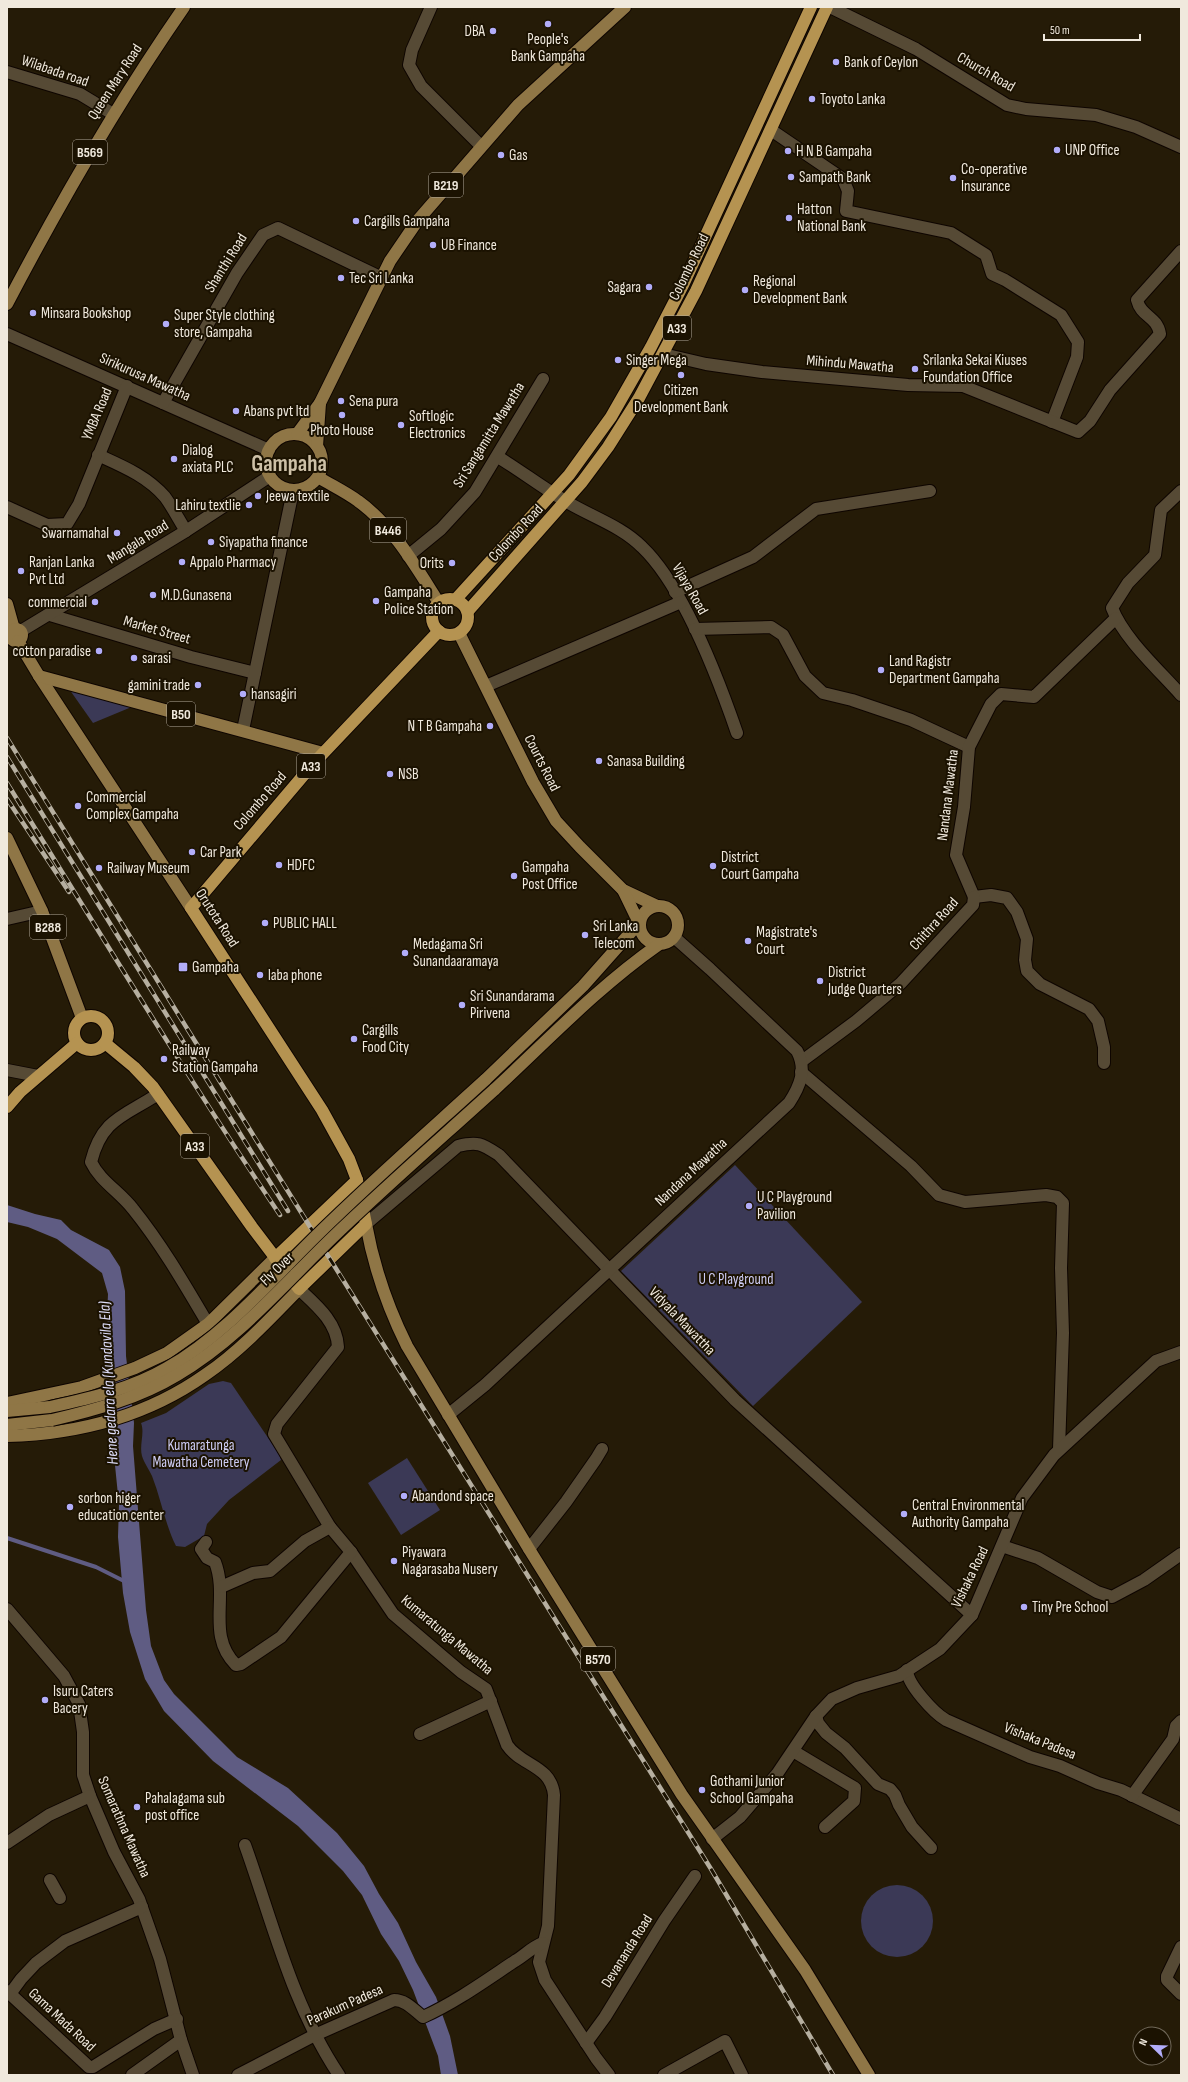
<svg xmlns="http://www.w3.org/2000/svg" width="1188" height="2082" viewBox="0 0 1188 2082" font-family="'Sofia Sans Condensed',sans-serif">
  <rect width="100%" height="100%" fill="#251b07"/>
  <!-- green -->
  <g fill="#3b3956">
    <path d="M67,686L134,706L93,723Z"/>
    <path d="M735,1165L862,1302L753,1406L621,1271Z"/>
    <path d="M223,1381L231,1383L279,1454L281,1460L229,1500L207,1524L204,1536L185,1547L176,1546C165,1524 161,1499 152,1476C149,1469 144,1463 142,1456C139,1445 145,1433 141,1423L166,1413L209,1384Z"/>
    <path d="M407,1458L440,1510L401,1535L368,1483Z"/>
    <circle cx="897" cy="1921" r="36"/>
  </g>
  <!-- water -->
  <path fill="#5f5c83" d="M7,1205L35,1214L61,1220L71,1230L109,1250L120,1267L125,1291L126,1356L134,1423L133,1446L146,1610L151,1646L164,1680L174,1694L237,1757L288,1788L337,1833L364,1866L379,1894L398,1923L416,1962L436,1997L450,2036L458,2075H441L438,2056L413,1990L399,1961L381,1934L362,1895L343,1871L298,1826L213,1761L164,1711L145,1679L130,1632L123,1593L118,1537L119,1505L106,1376L110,1342L107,1317L108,1294L102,1273L57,1239L28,1227L7,1222Z"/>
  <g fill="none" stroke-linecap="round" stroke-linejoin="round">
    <!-- stream -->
    <path stroke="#5f5c83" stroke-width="4" d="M7,1538L96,1567L126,1582"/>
    <defs>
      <g id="minor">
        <path d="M431,7L412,50L409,65L421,86L481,146"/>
        <path d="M830,7L916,49L1007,105L1026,109L1096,115L1136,127L1181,147"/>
        <path d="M7,72L80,94L113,114"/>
        <path d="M771,130L843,179L848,191L846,211L951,233L986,255L992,274L1005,280L1061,315L1078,342L1077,357L1052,422"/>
        <path d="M7,334L269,450"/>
        <path d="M663,354L706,364L762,372L908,385L963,386L1078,432L1090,421L1110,390L1160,334C1157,316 1141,317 1137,300L1181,251"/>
        <path d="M163,403L237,273L263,235L278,228L382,278"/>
        <path d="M98,455C122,466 147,476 165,497C173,508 179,520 186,531"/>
        <path d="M498,457C521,471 543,488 567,502C592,517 621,526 642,547C684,587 718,678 737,733"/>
        <path d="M1181,491L1161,510L1155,555L1128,583L1112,608C1124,639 1159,670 1181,695"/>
        <path d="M7,507L47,525L67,524L79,504L127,386"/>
        <path d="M408,556L441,529L475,492L543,379"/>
        <path d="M675,592L753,557L816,509L930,491"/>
        <path d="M50,615L191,657L255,673"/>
        <path d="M695,629L771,627L783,635L805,676L823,693L852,700L911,720L969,747"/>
        <path d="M21,631L186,531L270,476"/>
        <path d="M486,686L681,602"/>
        <path d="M243,730L293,491"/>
        <path d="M974,897L956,855L964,807L969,747L991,704L1001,694L1034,697L1116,618"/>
        <path d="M974,897L991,895L1007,898L1017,912L1027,939L1025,960L1027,971L1040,984L1089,1009L1098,1021L1104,1047V1063"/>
        <path d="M7,919L42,911"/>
        <path d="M802,1061L856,1021L901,983L973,905L974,897"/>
        <path d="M7,1070L38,1076"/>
        <path d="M801,1072L911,1166L939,1195L965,1202L1046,1195L1057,1197L1063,1203L1061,1268L1063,1333L1059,1449"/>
        <path d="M158,1094C125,1116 102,1118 91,1162C100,1181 120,1192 133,1209C162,1245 185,1285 208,1324"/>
        <path d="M366,1224L458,1146C478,1141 482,1144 499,1155L735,1400L972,1615"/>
        <path d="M299,1289C316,1305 337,1322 338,1347L277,1424L274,1434L330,1527L351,1552L393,1614L461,1672L486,1689L507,1745C521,1766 551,1765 554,1795L548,1926L539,1962L545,1980L596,2058L609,2075"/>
        <path d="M448,1415L485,1385L789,1103C800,1086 807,1070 797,1051L710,969L674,937"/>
        <path d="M206,1542L201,1549L207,1558L215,1562C229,1598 206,1635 236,1665L241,1664L281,1637L351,1552"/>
        <path d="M1002,1546L1038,1558L1097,1592L1112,1597L1144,1580L1181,1554"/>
        <path d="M529,1549L566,1502L596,1459L602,1449"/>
        <path d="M221,1587L253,1573L270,1571L305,1541L330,1527"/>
        <path d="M7,1609L64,1676L79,1704L83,1732V1775L90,1796L114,1852L139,1899L160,1959L181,2040L193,2075"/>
        <path d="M907,1670C907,1684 934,1713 946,1720L1030,1757L1060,1766L1098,1783L1121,1790L1181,1819"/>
        <path d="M816,1716L818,1723L826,1733L845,1748L878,1784L890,1789L895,1795L899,1805L912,1827L931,1848"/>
        <path d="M420,1734L491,1701"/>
        <path d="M793,1751L855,1788L854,1801L825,1827"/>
        <path d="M1132,1796L1173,1739L1176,1726L1181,1721"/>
        <path d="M712,1839L740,1817L777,1774L816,1716L832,1699L857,1688L899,1676L940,1649L972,1615L1022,1498L1054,1455L1156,1361L1181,1352"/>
        <path d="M7,1843L49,1815L90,1796"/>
        <path d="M245,1845C273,1923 292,2005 339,2075"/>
        <path d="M50,1880L60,1898"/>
        <path d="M1181,1947L1167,1976V1980L1181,1994"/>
        <path d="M7,1991L89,2067H93L154,2029L177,2019"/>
        <path d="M10,1994L21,1979L36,1963L65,1941L142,1907"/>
        <path d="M586,2043L605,2017L664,1921L695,1876"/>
        <path d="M132,2075L181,2040"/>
        <path d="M238,2075L315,2035L394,2000C406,2000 414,2010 423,2017C456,2002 485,1981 515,1961C525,1955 532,1947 543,1943"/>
        <path d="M664,2075L725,2041L742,2075"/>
      </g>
      <g id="major">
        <path d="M7,304C61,201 118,102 184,7"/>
        <circle cx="294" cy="462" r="28"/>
        <path d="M297,434L320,403L390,261L418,220L518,105L625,7"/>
        <path d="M317,446L320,403"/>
        <path d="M318,477C331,485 346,492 358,501C393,526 416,567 439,603"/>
        <path d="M7,604L14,629"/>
        <circle cx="16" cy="635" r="6"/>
        <path d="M459,633L533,782L556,821L580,847L623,890L657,906"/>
        <path d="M18,641L39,676L191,908"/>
        <path d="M39,676L323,753"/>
        <path d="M7,838L42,911L82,1018"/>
        <circle cx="659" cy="925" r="19"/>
        <path d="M485,1080L583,986L639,923L623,890"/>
        <path d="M494,1090C547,1041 598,987 658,945"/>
        <path d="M366,1224C374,1268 387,1306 407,1346L529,1549L682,1795L805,1970L869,2075"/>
        <path d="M7,1403L82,1387L135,1368L167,1353L208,1324L275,1258"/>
        <path d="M7,1411L50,1407"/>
        <path d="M7,1425L52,1420"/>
        <path d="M7,1436C77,1434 147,1416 205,1375C240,1351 270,1319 299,1289"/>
      </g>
      <g id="highway">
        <circle cx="450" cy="617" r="18"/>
        <path d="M456,599L569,475L611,417L651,347L683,285L811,7"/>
        <path d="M468,611L582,482L608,447L639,398L696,291L827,7"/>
        <circle cx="91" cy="1033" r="17"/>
        <path d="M105,1043L134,1067L153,1087L252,1227L299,1289L366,1224L357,1180L349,1159L322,1110L191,908L313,764L439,631"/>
        <path d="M7,1107L20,1092L77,1043"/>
        <path d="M275,1258L357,1180"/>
      </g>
    </defs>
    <!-- minor casing -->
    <use href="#minor" stroke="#0e0500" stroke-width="14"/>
    <!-- major casing -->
    <use href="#major" stroke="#0e0500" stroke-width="14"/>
    <!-- highway casing -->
    <use href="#highway" stroke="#0e0500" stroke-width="14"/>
    <!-- minor -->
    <use href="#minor" stroke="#564a35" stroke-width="12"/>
    <!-- major -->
    <use href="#major" stroke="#8f7646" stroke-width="12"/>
    <!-- highway -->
    <use href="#highway" stroke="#b59351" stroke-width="12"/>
    <defs>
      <g id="rail">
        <path d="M7,738L330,1259L711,1869L833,2075"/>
        <path d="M7,757L288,1211"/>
        <path d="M7,783C97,928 185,1074 280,1215"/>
        <path d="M7,799L69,892"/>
      </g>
    </defs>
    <!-- rail casing -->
    <use href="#rail" stroke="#b6afa0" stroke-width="4.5"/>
    <!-- rail -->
    <use href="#rail" stroke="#1b1201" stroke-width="3" stroke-dasharray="9" stroke-linecap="butt"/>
    <defs>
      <g id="major-bridge">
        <path d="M50,1407C91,1398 131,1389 167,1368C225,1335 271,1280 318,1234C372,1181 429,1131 485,1080"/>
        <path d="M52,1420C95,1410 139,1398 177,1375C237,1340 283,1285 333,1237C385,1187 440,1139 494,1090"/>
      </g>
    </defs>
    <!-- major-bridge casing -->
    <use href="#major-bridge" stroke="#0e0500" stroke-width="14" stroke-linecap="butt"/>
    <!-- major-bridge -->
    <use href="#major-bridge" stroke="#8f7646" stroke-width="12"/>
  </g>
  <!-- markers -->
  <g fill="#b2adf9" stroke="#1b1201" stroke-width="1.5">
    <circle cx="548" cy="24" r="4"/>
    <circle cx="493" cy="31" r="4"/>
    <circle cx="836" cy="62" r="4"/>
    <circle cx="812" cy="99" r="4"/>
    <circle cx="1057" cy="150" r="4"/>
    <circle cx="788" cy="151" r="4"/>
    <circle cx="501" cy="155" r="4"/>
    <circle cx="791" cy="177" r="4"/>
    <circle cx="953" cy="178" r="4"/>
    <circle cx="789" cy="218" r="4"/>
    <circle cx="356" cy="221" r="4"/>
    <circle cx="433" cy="245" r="4"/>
    <circle cx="341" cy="278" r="4"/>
    <circle cx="649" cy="287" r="4"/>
    <circle cx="745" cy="290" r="4"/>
    <circle cx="33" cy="313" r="4"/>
    <circle cx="166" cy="324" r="4"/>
    <circle cx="618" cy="360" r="4"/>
    <circle cx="915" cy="369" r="4"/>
    <circle cx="681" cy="375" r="4"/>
    <circle cx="341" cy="401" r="4"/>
    <circle cx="236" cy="411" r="4"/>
    <circle cx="342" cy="415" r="4"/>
    <circle cx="401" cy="425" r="4"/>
    <circle cx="174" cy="459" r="4"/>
    <circle cx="258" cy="496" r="4"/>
    <circle cx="249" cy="505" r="4"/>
    <circle cx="117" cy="533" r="4"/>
    <circle cx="211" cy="542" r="4"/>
    <circle cx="182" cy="562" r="4"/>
    <circle cx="452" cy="563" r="4"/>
    <circle cx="21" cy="571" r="4"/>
    <circle cx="153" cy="595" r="4"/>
    <circle cx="376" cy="601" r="4"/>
    <circle cx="95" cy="602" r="4"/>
    <circle cx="99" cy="651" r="4"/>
    <circle cx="134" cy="658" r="4"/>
    <circle cx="881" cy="670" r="4"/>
    <circle cx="198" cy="685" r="4"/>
    <circle cx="243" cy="694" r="4"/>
    <circle cx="490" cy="726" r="4"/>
    <circle cx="599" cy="761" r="4"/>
    <circle cx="390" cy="774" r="4"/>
    <circle cx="78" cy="806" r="4"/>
    <circle cx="192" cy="852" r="4"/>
    <circle cx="279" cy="865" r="4"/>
    <circle cx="713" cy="866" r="4"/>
    <circle cx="99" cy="868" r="4"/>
    <circle cx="514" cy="876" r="4"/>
    <circle cx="265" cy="923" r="4"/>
    <circle cx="585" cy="935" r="4"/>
    <circle cx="748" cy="941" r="4"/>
    <circle cx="405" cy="953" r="4"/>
    <rect x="178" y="962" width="10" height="10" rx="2"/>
    <circle cx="260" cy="975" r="4"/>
    <circle cx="820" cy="981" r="4"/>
    <circle cx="462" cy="1005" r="4"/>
    <circle cx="354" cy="1039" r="4"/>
    <circle cx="164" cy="1059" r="4"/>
    <circle cx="749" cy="1206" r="4"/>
    <circle cx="404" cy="1496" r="4"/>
    <circle cx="70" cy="1507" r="4"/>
    <circle cx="904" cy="1514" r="4"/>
    <circle cx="394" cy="1561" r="4"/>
    <circle cx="1024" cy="1607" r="4"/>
    <circle cx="45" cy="1700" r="4"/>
    <circle cx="702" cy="1790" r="4"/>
    <circle cx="137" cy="1807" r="4"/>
  </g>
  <g text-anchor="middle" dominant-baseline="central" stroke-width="4" stroke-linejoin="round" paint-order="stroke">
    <!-- shield labels -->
    <g fill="#1b1201" stroke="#b0a89b" stroke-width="1">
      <rect x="73" y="140" width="34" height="24" rx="3"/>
      <rect x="429" y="173" width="34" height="24" rx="3"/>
      <rect x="663" y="316" width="28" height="24" rx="3"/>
      <rect x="370" y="518" width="36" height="24" rx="3"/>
      <rect x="167" y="702" width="28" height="24" rx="3"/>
      <rect x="297" y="754" width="28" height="24" rx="3"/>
      <rect x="30" y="915" width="36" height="24" rx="3"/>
      <rect x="181" y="1134" width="28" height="24" rx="3"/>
      <rect x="581" y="1647" width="34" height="24" rx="3"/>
    </g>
    <g font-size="14" font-weight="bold" fill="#f0e9dd">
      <text x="90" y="152">B569</text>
      <text x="446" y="185">B219</text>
      <text x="677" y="328">A33</text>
      <text x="388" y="530">B446</text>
      <text x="181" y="714">B50</text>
      <text x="311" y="766">A33</text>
      <text x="48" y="927">B288</text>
      <text x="195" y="1146">A33</text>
      <text x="598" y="1659">B570</text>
    </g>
    <!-- poi labels -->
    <g font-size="15" fill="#f0e9dd" stroke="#1b1201" text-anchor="start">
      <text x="485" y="31" text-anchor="end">DBA</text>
      <text x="548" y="39" text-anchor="middle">People's<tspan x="548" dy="17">Bank Gampaha</tspan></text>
      <text x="844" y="62">Bank of Ceylon</text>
      <text x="820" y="99">Toyoto Lanka</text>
      <text x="1065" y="150">UNP Office</text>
      <text x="796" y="151">H N B Gampaha</text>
      <text x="509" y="155">Gas</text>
      <text x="961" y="169">Co-operative<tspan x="961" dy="17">Insurance</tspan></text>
      <text x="799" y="177">Sampath Bank</text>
      <text x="797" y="209">Hatton<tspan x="797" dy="17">National Bank</tspan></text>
      <text x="364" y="221">Cargills Gampaha</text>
      <text x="441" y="245">UB Finance</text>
      <text x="349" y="278">Tec Sri Lanka</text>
      <text x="753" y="281">Regional<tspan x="753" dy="17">Development Bank</tspan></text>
      <text x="641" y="287" text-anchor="end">Sagara</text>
      <text x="41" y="313">Minsara Bookshop</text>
      <text x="174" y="315">Super Style clothing<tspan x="174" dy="17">store, Gampaha</tspan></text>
      <text x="626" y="360">Singer Mega</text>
      <text x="923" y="360">Srilanka Sekai Kiuses<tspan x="923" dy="17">Foundation Office</tspan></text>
      <text x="681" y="390" text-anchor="middle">Citizen<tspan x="681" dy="17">Development Bank</tspan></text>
      <text x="349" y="401">Sena pura</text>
      <text x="244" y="411">Abans pvt ltd</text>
      <text x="409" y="416">Softlogic<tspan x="409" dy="17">Electronics</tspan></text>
      <text x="342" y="430" text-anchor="middle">Photo House</text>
      <text x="182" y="450">Dialog<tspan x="182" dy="17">axiata PLC</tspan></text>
      <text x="266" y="496">Jeewa textile</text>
      <text x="241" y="505" text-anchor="end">Lahiru textlie</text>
      <text x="109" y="533" text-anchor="end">Swarnamahal</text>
      <text x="219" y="542">Siyapatha finance</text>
      <text x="29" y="562">Ranjan Lanka<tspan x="29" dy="17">Pvt Ltd</tspan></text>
      <text x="190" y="562">Appalo Pharmacy</text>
      <text x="444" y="563" text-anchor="end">Orits</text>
      <text x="384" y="592">Gampaha<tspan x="384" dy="17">Police Station</tspan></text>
      <text x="161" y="595">M.D.Gunasena</text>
      <text x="87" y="602" text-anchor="end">commercial</text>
      <text x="91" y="651" text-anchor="end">cotton paradise</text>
      <text x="142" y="658">sarasi</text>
      <text x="889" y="661">Land Ragistr<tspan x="889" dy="17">Department Gampaha</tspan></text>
      <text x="190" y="685" text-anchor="end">gamini trade</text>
      <text x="251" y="694">hansagiri</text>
      <text x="482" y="726" text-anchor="end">N T B Gampaha</text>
      <text x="607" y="761">Sanasa Building</text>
      <text x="398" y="774">NSB</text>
      <text x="86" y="797">Commercial<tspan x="86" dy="17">Complex Gampaha</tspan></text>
      <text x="200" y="852">Car Park</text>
      <text x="721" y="857">District<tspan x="721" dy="17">Court Gampaha</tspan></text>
      <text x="287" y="865">HDFC</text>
      <text x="522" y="867">Gampaha<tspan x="522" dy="17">Post Office</tspan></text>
      <text x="107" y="868">Railway Museum</text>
      <text x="273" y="923">PUBLIC HALL</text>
      <text x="593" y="926">Sri Lanka<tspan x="593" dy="17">Telecom</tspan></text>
      <text x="756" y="932">Magistrate's<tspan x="756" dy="17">Court</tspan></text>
      <text x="413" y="944">Medagama Sri<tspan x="413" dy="17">Sunandaaramaya</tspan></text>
      <text x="192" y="967">Gampaha</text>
      <text x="828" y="972">District<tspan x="828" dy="17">Judge Quarters</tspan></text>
      <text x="268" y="975">laba phone</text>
      <text x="470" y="996">Sri Sunandarama<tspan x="470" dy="17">Pirivena</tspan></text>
      <text x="362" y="1030">Cargills<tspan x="362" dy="17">Food City</tspan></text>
      <text x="172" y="1050">Railway<tspan x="172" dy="17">Station Gampaha</tspan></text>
      <text x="757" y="1197">U C Playground<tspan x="757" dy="17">Pavilion</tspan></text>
      <text x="412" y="1496">Abandond space</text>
      <text x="78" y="1498">sorbon higer<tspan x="78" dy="17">education center</tspan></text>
      <text x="912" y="1505">Central Environmental<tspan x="912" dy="17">Authority Gampaha</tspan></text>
      <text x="402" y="1552">Piyawara<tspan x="402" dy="17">Nagarasaba Nusery</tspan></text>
      <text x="1032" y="1607">Tiny Pre School</text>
      <text x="53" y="1691">Isuru Caters<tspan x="53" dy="17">Bacery</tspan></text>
      <text x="710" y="1781">Gothami Junior<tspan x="710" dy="17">School Gampaha</tspan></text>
      <text x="145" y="1798">Pahalagama sub<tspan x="145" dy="17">post office</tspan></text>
    </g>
    <!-- street labels -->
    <g font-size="15" fill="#f0e9dd" stroke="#1b1201">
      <text transform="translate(55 71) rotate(19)">Wilabada road</text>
      <text transform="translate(986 72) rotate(30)">Church Road</text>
      <text transform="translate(115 82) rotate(-57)">Queen Mary Road</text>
      <text transform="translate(226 263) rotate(-58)">Shanthi Road</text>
      <text transform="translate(689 267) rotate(-64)">Colombo Road</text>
      <text transform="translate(850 364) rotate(5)">Mihindu Mawatha</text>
      <text transform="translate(145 377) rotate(24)">Sirikurusa Mawatha</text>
      <text transform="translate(97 414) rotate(-67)">YMBA Road</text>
      <text transform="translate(489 435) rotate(-58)">Sri Sangamitta Mawatha</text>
      <text transform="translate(516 533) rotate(-47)">Colombo Road</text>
      <text transform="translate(138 542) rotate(-32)">Mangala Road</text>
      <text transform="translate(690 589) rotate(60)">Vijaya Road</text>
      <text transform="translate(157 630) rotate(16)">Market Street</text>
      <text transform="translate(542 763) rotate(63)">Courts Road</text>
      <text transform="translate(948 795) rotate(-83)">Nandana Mawatha</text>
      <text transform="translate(260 801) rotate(-49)">Colombo Road</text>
      <text transform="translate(217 918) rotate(57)">Orutota Road</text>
      <text transform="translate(934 924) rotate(-48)">Chithra Road</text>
      <text transform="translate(691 1172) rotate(-43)">Nandana Mawatha</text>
      <text transform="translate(277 1269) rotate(-44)">Fly Over</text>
      <text transform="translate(682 1321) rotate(46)">Vidyala Mawattha</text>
      <text transform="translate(970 1577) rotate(-64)">Vishaka Road</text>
      <text transform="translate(447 1635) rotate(40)">Kumaratunga Mawatha</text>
      <text transform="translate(1040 1741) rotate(22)">Vishaka Padesa</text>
      <text transform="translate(124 1827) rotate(66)">Somarathna Mawatha</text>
      <text transform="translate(627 1951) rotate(-58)">Devananda Road</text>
      <text transform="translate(345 2005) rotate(-24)">Parakum Padesa</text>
      <text transform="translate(62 2020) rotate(43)">Gama Mada Road</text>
    </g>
    <!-- park labels -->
    <g font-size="15" fill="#cecdf5" stroke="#1b1201">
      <text x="736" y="1279">U C Playground</text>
      <text x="201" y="1445">Kumaratunga<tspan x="201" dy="17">Mawatha Cemetery</tspan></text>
    </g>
    <!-- water labels -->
    <g font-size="16" font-style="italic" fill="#dddcf8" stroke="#1b1201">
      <text transform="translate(109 1383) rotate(-93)">Hene gedara ela (Kundavila Ela)</text>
    </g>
    <!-- town labels -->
    <g font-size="23" font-weight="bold" fill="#cdc0a7" stroke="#1b1201">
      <text x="289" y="464">Gampaha</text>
    </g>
  </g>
  <!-- border -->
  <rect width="1188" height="2082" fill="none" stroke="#f0e9dd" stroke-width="16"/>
  <!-- north arrow -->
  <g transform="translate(1152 2046) rotate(293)"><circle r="19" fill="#1b1201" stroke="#706859"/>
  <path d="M0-3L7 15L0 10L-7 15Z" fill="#b2adf9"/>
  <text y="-6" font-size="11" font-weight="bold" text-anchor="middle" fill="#f0e9dd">N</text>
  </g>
  <!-- scale -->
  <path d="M1044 34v6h96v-6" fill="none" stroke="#f0e9dd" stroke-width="2"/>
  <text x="1050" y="34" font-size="12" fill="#f0e9dd" stroke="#1b1201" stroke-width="3" paint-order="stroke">50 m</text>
</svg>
